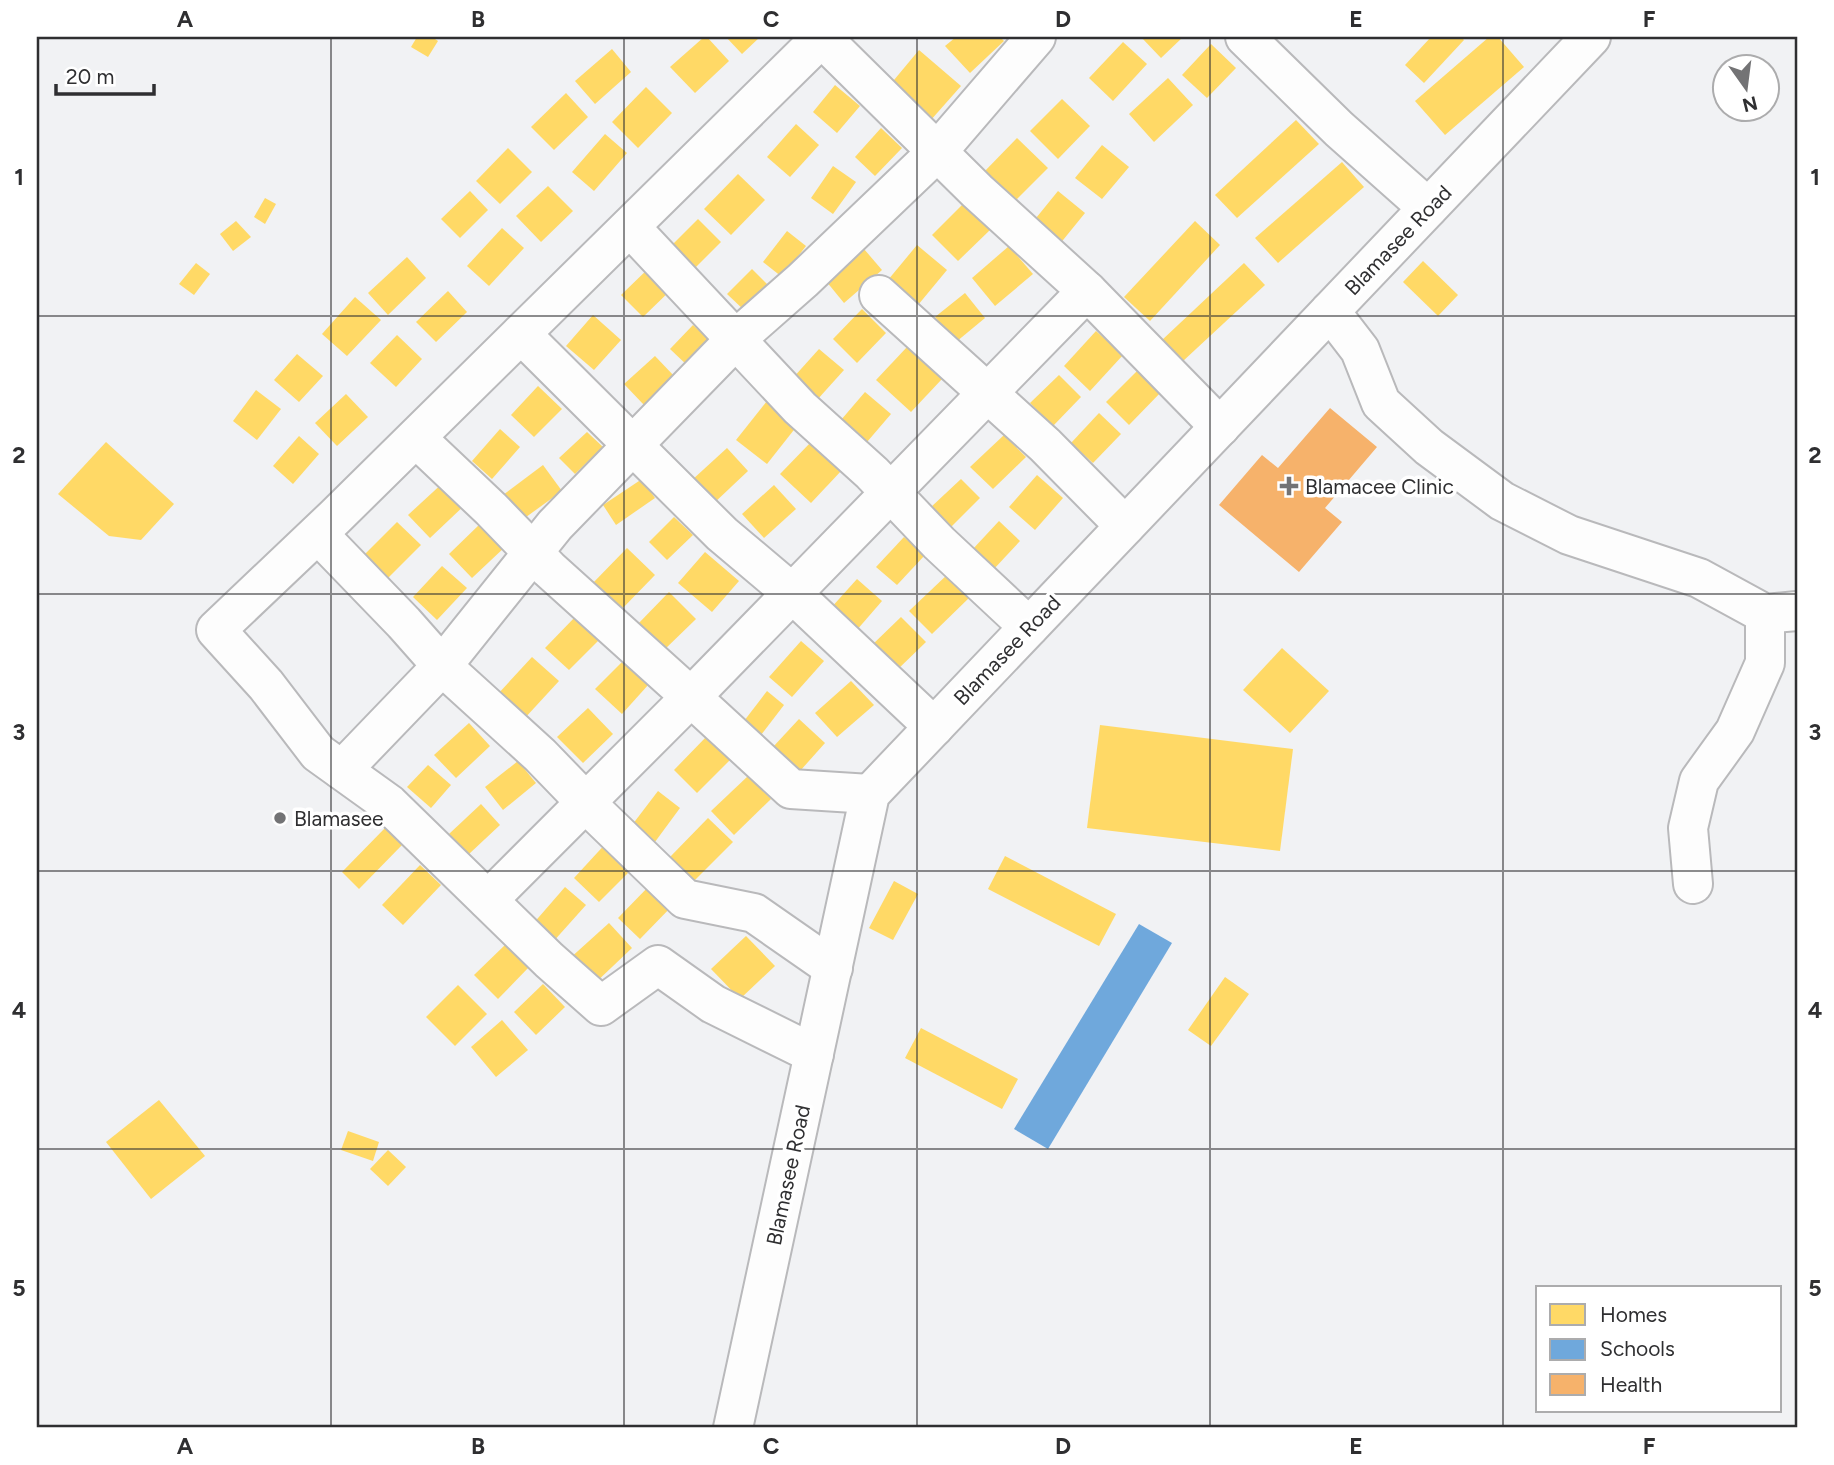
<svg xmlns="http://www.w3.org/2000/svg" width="1834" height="1465" viewBox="0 0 1834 1465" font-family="Figtree,sans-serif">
  <rect width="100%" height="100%" fill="#f1f2f4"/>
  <!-- homes -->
  <g fill="#ffd966">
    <path d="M417,37H432L438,41L428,57L411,47Z"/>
    <path d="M704,37H707L729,61L695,93L670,67Z"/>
    <path d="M726,37H760L742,54Z"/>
    <path d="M956,37H1000L1004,41L970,73L945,46Z"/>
    <path d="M1141,37H1183L1161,58Z"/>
    <path d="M1431,37H1461L1464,40L1424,83L1405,65Z"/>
    <path d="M1489,37H1498L1524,67L1445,135L1415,101Z"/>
    <path d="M1123,42L1147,64L1113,101L1089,78Z"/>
    <path d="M1211,44L1236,68L1207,98L1182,75Z"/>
    <path d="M612,49L631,72L595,104L575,81Z"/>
    <path d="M919,50L961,86L930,121L889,86Z"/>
    <path d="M1168,78L1193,105L1154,142L1129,114Z"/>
    <path d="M835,85L860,106L837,133L813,112Z"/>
    <path d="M646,87L672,113L638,148L612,122Z"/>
    <path d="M566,93L588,117L554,150L531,127Z"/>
    <path d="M1062,99L1090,126L1058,159L1030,131Z"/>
    <path d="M1296,120L1319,144L1237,218L1215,195Z"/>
    <path d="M796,124L819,145L790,177L767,157Z"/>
    <path d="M881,128L902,148L875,176L855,157Z"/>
    <path d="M605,134L627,153L594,191L572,172Z"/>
    <path d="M1017,138L1048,168L1013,203L982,174Z"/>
    <path d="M1102,145L1129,167L1102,199L1075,178Z"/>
    <path d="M508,148L532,172L500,204L476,181Z"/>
    <path d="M1342,162L1364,187L1278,263L1255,238Z"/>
    <path d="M833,166L856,182L833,214L811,198Z"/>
    <path d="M738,174L765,200L731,235L704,209Z"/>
    <path d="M548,186L573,211L541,242L516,216Z"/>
    <path d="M470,191L488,210L460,238L441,219Z"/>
    <path d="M1058,191L1085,213L1059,245L1032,223Z"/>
    <path d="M265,198L276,204L265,224L254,217Z"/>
    <path d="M965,202L991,229L958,261L932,235Z"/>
    <path d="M698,219L721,242L693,270L670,247Z"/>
    <path d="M236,221L251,237L233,251L220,234Z"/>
    <path d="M1195,221L1220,245L1150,321L1124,297Z"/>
    <path d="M502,228L524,248L489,286L467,266Z"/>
    <path d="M787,231L806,246L782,277L763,262Z"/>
    <path d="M917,245L947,270L918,305L888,280Z"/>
    <path d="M1009,246L1033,274L995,306L972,278Z"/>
    <path d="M864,249L882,270L844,303L826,281Z"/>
    <path d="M407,257L426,278L388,315L368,293Z"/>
    <path d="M1423,261L1458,295L1438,316L1403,282Z"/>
    <path d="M196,263L210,274L194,295L179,284Z"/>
    <path d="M1244,263L1265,285L1182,362L1161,341Z"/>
    <path d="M652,265L674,287L643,317L621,295Z"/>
    <path d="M752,269L769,286L745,311L727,294Z"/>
    <path d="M448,291L467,312L436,342L416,322Z"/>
    <path d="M965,293L985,318L956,342L935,317Z"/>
    <path d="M355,297L381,320L347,356L322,334Z"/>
    <path d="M862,309L886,333L857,363L833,339Z"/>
    <path d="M593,315L621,340L594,370L566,346Z"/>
    <path d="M693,325L713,343L689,367L670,349Z"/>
    <path d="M1096,331L1123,355L1090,391L1064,366Z"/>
    <path d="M397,335L422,359L396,387L370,363Z"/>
    <path d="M907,347L942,379L911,412L876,380Z"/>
    <path d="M819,349L844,370L817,400L792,379Z"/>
    <path d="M297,354L323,376L299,402L274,380Z"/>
    <path d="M655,356L675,377L644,405L624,384Z"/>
    <path d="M1141,367L1164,389L1129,425L1106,402Z"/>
    <path d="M1059,375L1081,397L1053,426L1030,403Z"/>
    <path d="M538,386L562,409L534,437L511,415Z"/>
    <path d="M256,390L281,409L257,440L233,421Z"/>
    <path d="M865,392L891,414L867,442L841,420Z"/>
    <path d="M346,394L368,417L337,446L315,423Z"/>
    <path d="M767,401L797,426L767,464L736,440Z"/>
    <path d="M1099,413L1121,434L1093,463L1071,443Z"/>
    <path d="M500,429L520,447L492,479L472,461Z"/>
    <path d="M587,432L603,447L575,474L559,458Z"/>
    <path d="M1004,435L1026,457L993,489L970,467Z"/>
    <path d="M299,436L319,454L293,484L273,466Z"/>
    <path d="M106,442L174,504L141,540L109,536L58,494Z"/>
    <path d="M811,442L842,470L811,503L780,474Z"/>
    <path d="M727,448L748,471L713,504L692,480Z"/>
    <path d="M543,465L562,491L522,520L503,495Z"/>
    <path d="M1037,475L1063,498L1035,530L1009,507Z"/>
    <path d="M642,479L655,498L616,525L603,505Z"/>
    <path d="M961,479L980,498L950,528L930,508Z"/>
    <path d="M446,480L468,502L430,538L408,515Z"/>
    <path d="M774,485L796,509L764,538L742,514Z"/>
    <path d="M674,517L693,535L667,560L649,542Z"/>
    <path d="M999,521L1020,541L993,570L972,550Z"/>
    <path d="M397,522L421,545L387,579L363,556Z"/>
    <path d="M482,522L506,546L472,578L449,554Z"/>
    <path d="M904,537L925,555L897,585L876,567Z"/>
    <path d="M627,548L655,575L619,612L591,585Z"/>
    <path d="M705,552L739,581L712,612L678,583Z"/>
    <path d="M442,566L467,588L437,620L413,597Z"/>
    <path d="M949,573L971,596L932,634L909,611Z"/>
    <path d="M857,579L882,601L856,631L830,609Z"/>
    <path d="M669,592L696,619L662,652L636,626Z"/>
    <path d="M576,616L600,639L569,670L545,648Z"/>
    <path d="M901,617L926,642L896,671L871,646Z"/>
    <path d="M801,641L824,661L792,697L769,677Z"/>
    <path d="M1282,648L1329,691L1290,733L1243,690Z"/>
    <path d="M532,657L559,681L524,719L497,695Z"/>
    <path d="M624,660L649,684L622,714L595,689Z"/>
    <path d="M851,681L874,705L837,737L815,713Z"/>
    <path d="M767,691L784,705L761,735L744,721Z"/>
    <path d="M588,708L613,734L583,763L557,737Z"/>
    <path d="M799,719L825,743L800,771L773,747Z"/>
    <path d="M469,723L490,746L456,778L434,755Z"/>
    <path d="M1100,725L1293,749L1280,851L1087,828Z"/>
    <path d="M707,736L731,759L697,793L674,770Z"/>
    <path d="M518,761L536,783L503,810L485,787Z"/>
    <path d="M428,765L451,785L431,808L407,787Z"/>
    <path d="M748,776L771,799L734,835L711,811Z"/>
    <path d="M658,791L680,808L652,846L629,829Z"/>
    <path d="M481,804L500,825L469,854L449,834Z"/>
    <path d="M708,818L733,842L694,881L670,857Z"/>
    <path d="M386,827L403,844L359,889L342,872Z"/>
    <path d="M609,840L635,866L599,902L574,878Z"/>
    <path d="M1005,856L1116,914L1099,946L988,889Z"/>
    <path d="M420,865L441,885L403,925L382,905Z"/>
    <path d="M894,881L918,894L893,940L869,928Z"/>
    <path d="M652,883L674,904L640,939L618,918Z"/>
    <path d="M565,887L586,905L552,943L532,925Z"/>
    <path d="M609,923L632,948L592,986L568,960Z"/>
    <path d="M746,936L775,966L740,999L711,969Z"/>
    <path d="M507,943L530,966L498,999L474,975Z"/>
    <path d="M1225,977L1249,994L1211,1046L1188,1030Z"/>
    <path d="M543,984L565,1007L536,1035L514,1012Z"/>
    <path d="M458,985L487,1014L455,1046L426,1017Z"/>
    <path d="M502,1020L528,1050L496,1077L471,1047Z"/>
    <path d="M921,1028L1018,1079L1002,1109L905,1058Z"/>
    <path d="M159,1100L205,1156L151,1199L106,1142Z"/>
    <path d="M348,1131L379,1142L373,1161L341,1150Z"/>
    <path d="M388,1150L406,1167L388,1186L370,1169Z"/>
  </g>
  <!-- schools -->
  <path fill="#6fa8dc" d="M1139,924L1172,943L1048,1149L1014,1129Z"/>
  <!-- health -->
  <path fill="#f6b26b" d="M1330,408L1377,447L1325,508L1342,522L1299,572L1219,505L1262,455L1278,468Z"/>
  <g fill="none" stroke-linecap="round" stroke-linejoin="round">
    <defs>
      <g id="minor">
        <path d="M1245,37L1339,129L1428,208"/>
        <path d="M822,38L977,191L1087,291L691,697L791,789L870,794"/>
        <path d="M630,227L800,408L872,473L939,543L1029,627"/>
        <path d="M1087,291L1220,427"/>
        <path d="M879,295L1045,445L1125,526"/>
        <path d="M1330,311L1360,350L1381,403L1429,447L1502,501L1569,535L1699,578L1765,614L1797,611"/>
        <path d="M521,334L722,534L792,593L934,727"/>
        <path d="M416,438L491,509L549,569L691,697L488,900"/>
        <path d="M318,534L404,623L442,666L540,755L599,816L685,899L754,913L833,968"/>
        <path d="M342,770L442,666L555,525L736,339L803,280L937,152L1036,37"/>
        <path d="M1693,884L1688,828L1699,781L1735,731L1765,663V614"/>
        <path d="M814,1054L713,1004L658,965L601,1006L549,960L389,804L318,753L266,685L216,630L335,517L822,37"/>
        <path d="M733,1428L870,794L1591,37"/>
      </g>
    </defs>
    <!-- minor casing -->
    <use href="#minor" stroke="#b9b9bb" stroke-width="42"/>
    <!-- minor -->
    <use href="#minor" stroke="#fdfdfd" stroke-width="38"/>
  </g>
  <!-- grid -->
  <path fill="none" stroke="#2f2f31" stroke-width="2" stroke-opacity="0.55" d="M331,37V1428M624,37V1428M917,37V1428M1210,37V1428M1503,37V1428M37,316H1797M37,594H1797M37,871H1797M37,1149H1797"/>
  <!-- markers -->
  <g fill="#737375" stroke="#fff" stroke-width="2.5">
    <path d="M1285.5 475.5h7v7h7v7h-7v7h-7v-7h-7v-7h7z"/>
    <circle cx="280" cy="818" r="7"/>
  </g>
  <g text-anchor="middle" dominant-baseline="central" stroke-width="7" stroke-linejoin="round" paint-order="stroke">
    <!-- street labels -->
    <g font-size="21" fill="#2f2f31" stroke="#fff">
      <text transform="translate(1398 240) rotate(-46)">Blamasee Road</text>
      <text transform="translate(1007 650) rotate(-46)">Blamasee Road</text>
      <text transform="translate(788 1175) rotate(-78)">Blamasee Road</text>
    </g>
    <!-- poi labels -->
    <g font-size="21" fill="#2f2f31" stroke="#fff" text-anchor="start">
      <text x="1305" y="486">Blamacee Clinic</text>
      <text x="294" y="818">Blamasee</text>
    </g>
  </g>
  <!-- border -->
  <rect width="1834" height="1465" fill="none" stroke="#ffffff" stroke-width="77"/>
  <!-- legend -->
  <rect x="1536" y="1286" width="245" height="126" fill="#ffffff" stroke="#acacad" stroke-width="2"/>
  <rect x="1550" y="1304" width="35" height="21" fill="#ffd966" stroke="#acacad" stroke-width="2"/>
  <text x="1600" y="1322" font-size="21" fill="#2f2f31">Homes</text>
  <rect x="1550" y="1339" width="35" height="21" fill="#6fa8dc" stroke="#acacad" stroke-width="2"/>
  <text x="1600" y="1356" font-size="21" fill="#2f2f31">Schools</text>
  <rect x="1550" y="1374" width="35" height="21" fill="#f6b26b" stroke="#acacad" stroke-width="2"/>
  <text x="1600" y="1392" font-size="21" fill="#2f2f31">Health</text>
  <!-- north arrow -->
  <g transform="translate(1746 88) rotate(166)"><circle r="33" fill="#ffffff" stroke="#acacad" stroke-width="2"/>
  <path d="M0-5L12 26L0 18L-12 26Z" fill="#737375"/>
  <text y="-10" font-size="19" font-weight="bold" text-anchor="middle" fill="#2f2f31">N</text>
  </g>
  <!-- scale -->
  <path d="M56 84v10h98v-10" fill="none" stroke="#2f2f31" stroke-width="3.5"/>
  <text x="66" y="84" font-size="21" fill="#2f2f31" stroke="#ffffff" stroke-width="5" paint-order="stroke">20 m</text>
  <rect x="38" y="38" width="1758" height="1388" fill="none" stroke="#2f2f31" stroke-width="2.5"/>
  <g font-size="23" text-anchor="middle" font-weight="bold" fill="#2f2f31">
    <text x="185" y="27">A</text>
    <text x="478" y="27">B</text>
    <text x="771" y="27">C</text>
    <text x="1063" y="27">D</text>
    <text x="1356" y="27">E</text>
    <text x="1649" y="27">F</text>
    <text x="19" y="185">1</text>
    <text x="1815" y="185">1</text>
    <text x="19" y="463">2</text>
    <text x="1815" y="463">2</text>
    <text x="19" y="740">3</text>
    <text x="1815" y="740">3</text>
    <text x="19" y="1018">4</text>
    <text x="1815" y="1018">4</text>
    <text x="19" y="1296">5</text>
    <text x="1815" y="1296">5</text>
    <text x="185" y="1454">A</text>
    <text x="478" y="1454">B</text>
    <text x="771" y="1454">C</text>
    <text x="1063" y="1454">D</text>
    <text x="1356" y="1454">E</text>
    <text x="1649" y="1454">F</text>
  </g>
</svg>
